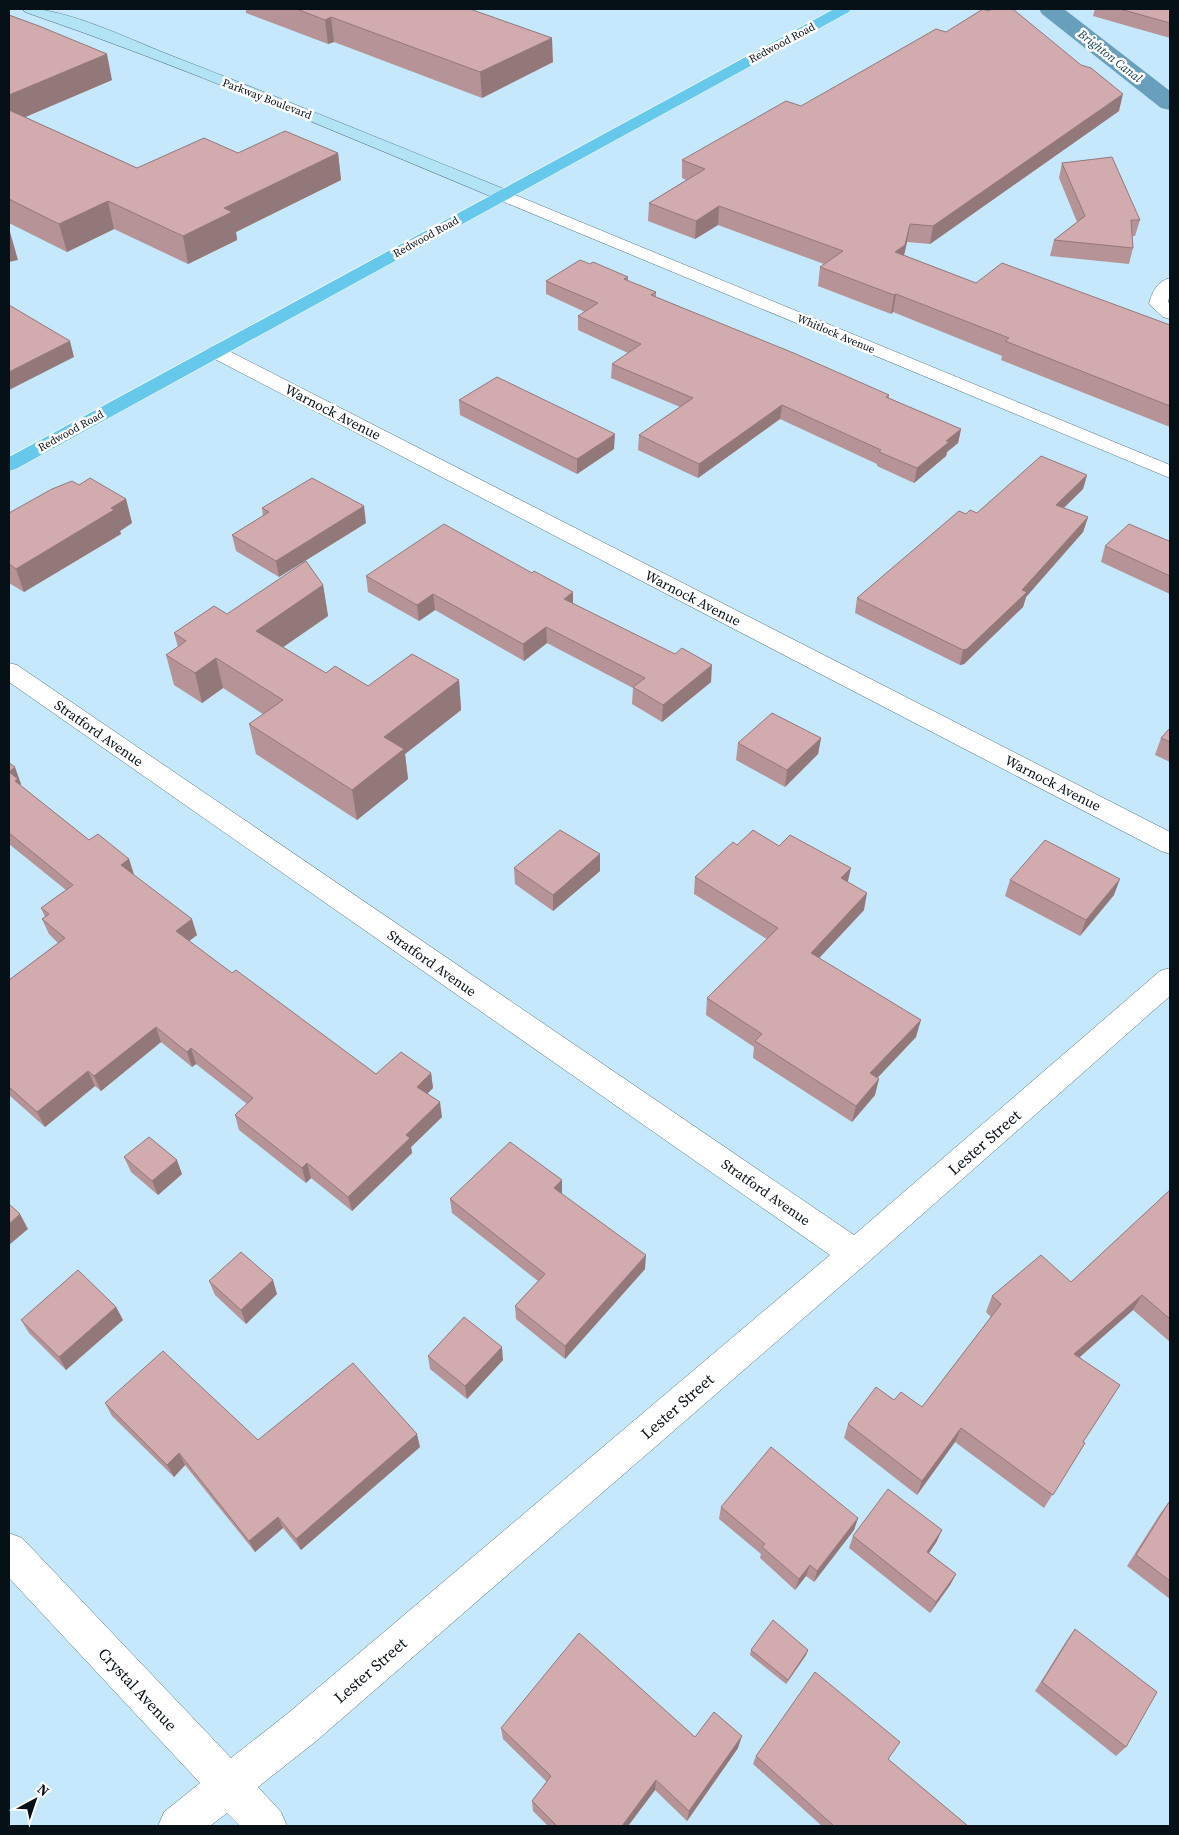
<svg xmlns="http://www.w3.org/2000/svg" width="1179" height="1835" viewBox="0 0 1179 1835" font-family="'Source Serif 4',serif">
  <rect width="100%" height="100%" fill="#c5e8fc"/>
  <g fill="none" stroke-linecap="round" stroke-linejoin="round">
    <!-- canal -->
    <path fill="#689fbc" fill-rule="evenodd" d="M1039,9H1064L1170,91V110L1161,108L1042,14Z"/>
    <defs>
      <g id="street">
        <path d="M503,190L1170,465V478L497,199L494,195L497,191Z"/>
        <path d="M1170,278V294L1168,302L1170,304V319L1163,317L1149,304C1152,292 1157,281 1170,278Z"/>
        <path d="M216,346L223,348L1170,832V854L1161,851L209,356L206,352L209,348Z"/>
        <path d="M9,663L17,665L854,1235L1160,971L1170,968V996L866,1264L315,1742L258,1787L281,1812L287,1826H240L227,1813L210,1826H158L164,1812L200,1783L9,1578V1533L22,1538L231,1758L287,1714L830,1255L9,682Z"/>
      </g>
      <path id="secondary" d="M23,9C61,6 129,39 167,54C281,98 395,145 509,191L512,195L509,199H497C341,134 185,67 25,12Z"/>
      <path id="primary" d="M834,9H851L849,12L16,469L9,471V457Z"/>
    </defs>
    <!-- street casing -->
    <use href="#street" stroke="#517283" stroke-width="1"/>
    <!-- secondary casing -->
    <use href="#secondary" stroke="#517283" stroke-width="1"/>
    <!-- primary casing -->
    <use href="#primary" stroke="#fff" stroke-width="1"/>
    <!-- street -->
    <use href="#street" fill="#fff" fill-rule="evenodd"/>
    <!-- secondary -->
    <use href="#secondary" fill="#b2e4f5" fill-rule="evenodd"/>
    <!-- primary -->
    <use href="#primary" fill="#66c9ec" fill-rule="evenodd"/>
  </g>
  <!-- wall -->
  <g fill="#b59396">
    <path d="M246,9H470L553,62L482,98L334,42L328,44L246,13Z"/>
    <path d="M1095,9H1170V38L1093,16Z"/>
    <path d="M9,15L112,80L25,117L137,168L238,153H338L341,180L236,232L237,240L188,264L114,229L67,252L9,223Z"/>
    <path d="M801,106L1119,111L930,244L907,242L904,255L976,283L1170,325V427L1001,360L1002,356L893,312L891,314L818,286L820,267L824,264L718,225L695,239L648,221L649,203L686,180L682,178V160Z"/>
    <path d="M1062,163L1140,220L1135,236H1132L1133,248L1129,264L1050,256L1054,240L1077,222L1059,178Z"/>
    <path d="M590,264L628,277V281L656,292V297L889,395V398L961,429L958,443L947,452L946,456L914,483L877,466V464L780,419L698,478L638,450L639,435L680,407L611,378L612,364L628,353L578,330V316L585,312L546,294V281Z"/>
    <path d="M459,400L614,449L577,474L460,415Z"/>
    <path d="M1087,475L1083,489L1064,508L1088,517L1083,532L1026,597L1023,607L964,664L960,665L855,613L857,598L977,513Z"/>
    <path d="M79,485L126,499L132,523L120,531L121,534L24,592L9,583V513Z"/>
    <path d="M262,508L366,523L279,577L236,551L232,535L263,516Z"/>
    <path d="M1170,540V594L1101,562L1105,546L1169,541Z"/>
    <path d="M366,576L573,603L711,682L662,722L632,704L633,688L547,643L524,661L435,610L419,621L368,592Z"/>
    <path d="M323,585L328,616L283,647L326,673L368,686L459,680L461,710L405,754L408,779L357,820L256,754L249,724L263,714L223,688L202,703L174,685L166,655L178,647L174,633L227,614Z"/>
    <path d="M1170,728V762L1155,755L1161,738Z"/>
    <path d="M821,738L818,754L785,787L736,760L738,743Z"/>
    <path d="M9,763L21,784L20,785L89,840L129,859L134,875L197,935L189,941L232,973L376,1074L431,1073L433,1088L427,1094L442,1117L411,1147L412,1153L352,1211L311,1178L306,1183L239,1130L235,1115L247,1104L196,1064L192,1067L161,1042L101,1091L95,1086L45,1127L9,1095V980L58,943L49,934L42,919L45,917L41,908L66,890L9,844Z"/>
    <path d="M737,845L779,846L848,882L864,910L819,958L916,1037L877,1078L875,1095L852,1122L753,1058L754,1047L706,1015L707,998L767,939L694,894L695,877Z"/>
    <path d="M600,854V871L553,911L515,884L514,868Z"/>
    <path d="M1010,880L1114,895L1080,936L1005,896Z"/>
    <path d="M124,1157L182,1174L158,1195L131,1172Z"/>
    <path d="M1170,1190V1340L1169,1341L1133,1310L1080,1357L1111,1399L1083,1442L1085,1443L1044,1508L955,1442L917,1495L844,1438L848,1424L894,1400L922,1407L991,1317L986,1312L992,1296L1071,1282Z"/>
    <path d="M562,1194L645,1269L565,1359L516,1319L515,1306L538,1281L452,1213L450,1199Z"/>
    <path d="M209,1281L277,1294L246,1324L215,1295Z"/>
    <path d="M116,1307L123,1320L66,1370L29,1333L21,1320Z"/>
    <path d="M428,1356L503,1360L467,1399L430,1369Z"/>
    <path d="M105,1403L258,1440L420,1447L301,1550L283,1528L255,1552L185,1465L174,1477L112,1416Z"/>
    <path d="M1169,1502L1170,1503V1599L1127,1566L1160,1514Z"/>
    <path d="M721,1507L858,1518L854,1530L814,1582L806,1576L795,1590L760,1558L761,1554L719,1519Z"/>
    <path d="M853,1536L937,1541L929,1553L956,1574L950,1585L930,1613L849,1548Z"/>
    <path d="M1075,1629L1126,1747L1116,1756L1035,1691L1067,1640Z"/>
    <path d="M751,1650H808L806,1655L786,1684L750,1655Z"/>
    <path d="M501,1728L695,1737L738,1748L687,1821L655,1790L628,1826H548L533,1811L532,1801L547,1782L503,1739Z"/>
    <path d="M756,1756L889,1760L968,1826H822L753,1764Z"/>
  </g>
  <!-- shaded-wall -->
  <g fill="#93787a">
    <path d="M331,17L334,42L328,44L325,20Z"/>
    <path d="M552,38L553,62L482,98L480,72Z"/>
    <path d="M107,54L112,80L9,124V95Z"/>
    <path d="M1123,94L1119,111L930,244L933,226Z"/>
    <path d="M338,153L341,180L236,232L237,240L188,264L183,236L224,208Z"/>
    <path d="M108,201L114,229L67,252L59,224Z"/>
    <path d="M719,206L718,225L695,239L696,221Z"/>
    <path d="M910,224L907,242L902,264L895,252Z"/>
    <path d="M10,232L18,260L9,262V233Z"/>
    <path d="M896,294L893,312L891,314L894,295Z"/>
    <path d="M70,341L74,357L9,390V372Z"/>
    <path d="M782,405L780,419L698,478L699,464Z"/>
    <path d="M961,429L958,443L947,452L946,456L914,483L917,468L946,441Z"/>
    <path d="M615,434L614,449L577,474V459Z"/>
    <path d="M1087,475L1083,489L1052,519L1056,505Z"/>
    <path d="M126,499L132,523L120,531L121,534L24,592L16,569Z"/>
    <path d="M364,506L366,523L279,577L276,561Z"/>
    <path d="M1088,517L1083,532L1026,597L1023,607L964,664L960,665L963,650L1022,590Z"/>
    <path d="M323,585L328,616L263,661L256,631Z"/>
    <path d="M573,592V608L564,599Z"/>
    <path d="M433,594L435,610L419,621L417,605Z"/>
    <path d="M546,627L547,643L524,661L523,644Z"/>
    <path d="M216,658L223,688L202,703L195,673Z"/>
    <path d="M712,665L711,682L662,722L663,705Z"/>
    <path d="M459,680L461,710L405,754L408,779L357,820L352,790L384,737Z"/>
    <path d="M821,738L818,754L785,787L787,770Z"/>
    <path d="M15,767L21,784L17,787L9,772Z"/>
    <path d="M600,854V871L553,911V895Z"/>
    <path d="M129,859L134,875L121,865Z"/>
    <path d="M851,868L847,885L841,878Z"/>
    <path d="M1120,879L1114,895L1080,936L1086,920Z"/>
    <path d="M867,893L864,910L808,970L811,953Z"/>
    <path d="M192,919L197,935L181,947L176,931Z"/>
    <path d="M921,1020L916,1037L866,1090L870,1073Z"/>
    <path d="M156,1027L161,1042L101,1091L94,1076Z"/>
    <path d="M191,1048L196,1064L192,1067L187,1052Z"/>
    <path d="M88,1071L95,1086L45,1127L37,1112Z"/>
    <path d="M431,1073L433,1088L419,1102L417,1087Z"/>
    <path d="M879,1079L875,1095L852,1122L856,1106Z"/>
    <path d="M440,1102L442,1117L411,1147L412,1153L352,1211L348,1197L406,1135Z"/>
    <path d="M177,1160L182,1174L158,1195L152,1181Z"/>
    <path d="M307,1163L311,1178L306,1183L302,1168Z"/>
    <path d="M562,1180V1195L554,1188Z"/>
    <path d="M20,1214L28,1229L9,1245V1224Z"/>
    <path d="M646,1255L645,1269L565,1359V1346Z"/>
    <path d="M273,1280L277,1294L246,1324L241,1310Z"/>
    <path d="M1142,1295L1133,1310L1066,1369L1074,1354Z"/>
    <path d="M116,1307L123,1320L66,1370L59,1357Z"/>
    <path d="M502,1347L503,1360L467,1399L465,1386Z"/>
    <path d="M961,1428L955,1442L917,1495L922,1481Z"/>
    <path d="M417,1434L420,1447L301,1550L296,1539Z"/>
    <path d="M179,1453L185,1465L174,1477L167,1465Z"/>
    <path d="M278,1517L283,1528L255,1552L249,1541Z"/>
    <path d="M858,1518L854,1530L814,1582L817,1571Z"/>
    <path d="M942,1530L937,1541L922,1563L927,1552Z"/>
    <path d="M810,1565L806,1576L795,1590L799,1579Z"/>
    <path d="M956,1574L950,1585L930,1613L936,1602Z"/>
    <path d="M808,1650L806,1655L786,1684L788,1680Z"/>
    <path d="M742,1736L738,1748L687,1821L689,1811Z"/>
    <path d="M656,1780L655,1790L628,1826H622Z"/>
  </g>
  <!-- building -->
  <g fill="#d2abae" stroke="#93787a">
    <path d="M297,9H470L552,38L480,72L331,17L325,20Z"/>
    <path d="M983,9L988,11L992,9H1009L1014,10L1081,65L1091,68L1123,94L933,226L910,224L905,245L895,252L976,283L1002,263L1170,325V406L1005,341L1009,338L896,294L894,295L820,267L843,251L719,206L696,221L649,203L705,169L682,160L786,101L801,106L936,29L946,32Z"/>
    <path d="M1120,9H1170V23Z"/>
    <path d="M9,15L39,26L107,54L9,95Z"/>
    <path d="M9,110L137,168L204,138L238,153L285,131L338,153L224,208L232,212L183,236L108,201L59,224L9,199Z"/>
    <path d="M1112,157L1140,220H1131L1133,248L1054,240L1085,216L1062,163Z"/>
    <path d="M580,260L590,264L593,262L628,277L624,279L656,292L651,295L796,354L889,395L886,397L961,429L946,441L949,442L917,468L879,452L881,450L782,405L699,464L639,435L693,398L612,364L641,344L578,316L598,303L546,281Z"/>
    <path d="M9,305L70,341L9,372Z"/>
    <path d="M497,377L615,434L577,459L459,400Z"/>
    <path d="M1041,456L1087,475L1056,505L1088,517L1022,590L1027,592L967,649L963,650L857,598L959,511L966,514L970,510L977,513Z"/>
    <path d="M90,478L126,499L111,508L114,510L16,569L9,564V513L52,489L72,481L79,485Z"/>
    <path d="M312,478L364,506L276,561L232,535L269,512L262,508Z"/>
    <path d="M444,524L532,573L534,571L573,592L564,599L675,654L682,648L712,665L663,705L633,687L645,678L546,627L523,644L433,594L417,605L366,576Z"/>
    <path d="M1129,524L1169,541L1170,540V576L1105,546Z"/>
    <path d="M306,561L323,585L256,631L326,673L335,666L368,686L412,654L459,680L384,737L404,749L352,790L249,724L283,700L216,658L195,673L166,655L186,641L174,633L214,606L227,614Z"/>
    <path d="M772,713L821,738L787,770L738,743Z"/>
    <path d="M1170,728V742L1161,738Z"/>
    <path d="M9,763L15,767L9,772Z"/>
    <path d="M9,772L18,779L15,781L89,840L98,834L129,859L121,865L192,919L176,931L232,973L236,970L376,1074L401,1052L431,1073L417,1087L440,1102L406,1135L410,1138L348,1197L307,1163L302,1168L235,1115L253,1098L191,1048L187,1052L156,1027L94,1076L88,1071L37,1112L9,1087V980L65,938L42,919L49,914L41,908L73,885L9,833Z"/>
    <path d="M560,830L600,854L553,895L514,868Z"/>
    <path d="M753,830L779,846L790,835L851,868L841,878L867,893L811,953L921,1020L870,1073L879,1079L856,1106L755,1041L762,1034L707,998L778,928L695,877L733,842L737,845Z"/>
    <path d="M1045,840L1120,879L1086,920L1010,880Z"/>
    <path d="M149,1137L177,1160L152,1181L124,1157Z"/>
    <path d="M510,1142L562,1180L554,1188L643,1253L646,1255L565,1346L515,1306L545,1274L450,1199Z"/>
    <path d="M1170,1190V1319L1142,1295L1074,1354L1120,1385L1083,1442L1085,1443L1053,1495L961,1428L922,1481L848,1424L876,1387L894,1400L901,1392L922,1407L1001,1304L992,1296L1041,1255L1071,1282Z"/>
    <path d="M9,1204L20,1214L9,1224Z"/>
    <path d="M241,1252L273,1280L241,1310L209,1281Z"/>
    <path d="M78,1270L116,1307L59,1357L21,1320Z"/>
    <path d="M464,1317L502,1347L465,1386L428,1356Z"/>
    <path d="M163,1351L258,1440L353,1363L417,1434L296,1539L278,1517L249,1541L179,1453L167,1465L105,1403Z"/>
    <path d="M771,1447L858,1518L817,1571L810,1565L799,1579L762,1547L765,1544L721,1507Z"/>
    <path d="M888,1489L942,1530L927,1552L956,1574L936,1602L853,1536Z"/>
    <path d="M1169,1502L1170,1503V1581L1136,1555Z"/>
    <path d="M773,1620L808,1650L788,1680L751,1650Z"/>
    <path d="M1075,1629L1157,1692L1126,1747L1042,1682Z"/>
    <path d="M579,1633L695,1737L714,1712L742,1736L689,1811L656,1780L622,1826H557L532,1801L551,1776L501,1728Z"/>
    <path d="M815,1672L900,1742L888,1759L968,1826H834L756,1756Z"/>
  </g>
  <g text-anchor="middle" dominant-baseline="central" stroke-width="5" stroke-linejoin="round" paint-order="stroke">
    <!-- far-street labels -->
    <g font-size="11" fill="#051017" stroke="#fff">
      <text transform="translate(782 43) rotate(-28)">Redwood Road</text>
      <text transform="translate(267 99) rotate(21)">Parkway Boulevard</text>
      <text transform="translate(426 237) rotate(-29)">Redwood Road</text>
      <text transform="translate(836 334) rotate(23)">Whitlock Avenue</text>
      <text transform="translate(71 431) rotate(-29)">Redwood Road</text>
    </g>
    <!-- far-water labels -->
    <g font-size="12" font-style="italic" fill="#0a3a4f" stroke="#fff">
      <text transform="translate(1110 56) rotate(38)">Brighton Canal</text>
    </g>
    <!-- street labels -->
    <g font-size="14" fill="#051017" stroke="#fff">
      <text transform="translate(333 412) rotate(27)">Warnock Avenue</text>
      <text transform="translate(693 598) rotate(27)">Warnock Avenue</text>
      <text transform="translate(99 733) rotate(35)">Stratford Avenue</text>
      <text transform="translate(1053 783) rotate(27)">Warnock Avenue</text>
      <text transform="translate(432 963) rotate(35)">Stratford Avenue</text>
      <text transform="translate(766 1192) rotate(35)">Stratford Avenue</text>
    </g>
    <!-- near-street labels -->
    <g font-size="16" fill="#051017" stroke="#fff">
      <text transform="translate(984 1142) rotate(-41)">Lester Street</text>
      <text transform="translate(677 1406) rotate(-41)">Lester Street</text>
      <text transform="translate(370 1670) rotate(-41)">Lester Street</text>
      <text transform="translate(138 1689) rotate(47)">Crystal Avenue</text>
    </g>
  </g>
  <!-- border -->
  <rect width="1179" height="1835" fill="none" stroke="#051017" stroke-width="20"/>
  <!-- north arrow -->
  <g transform="translate(35 1800) rotate(40)" stroke="#ffffff" stroke-width="4" paint-order="stroke">
  <path d="M0-4L9 19L0 12L-9 19Z" fill="#051017"/>
  <text y="-8" font-size="14" font-weight="bold" text-anchor="middle" fill="#051017">N</text>
  </g>
</svg>
